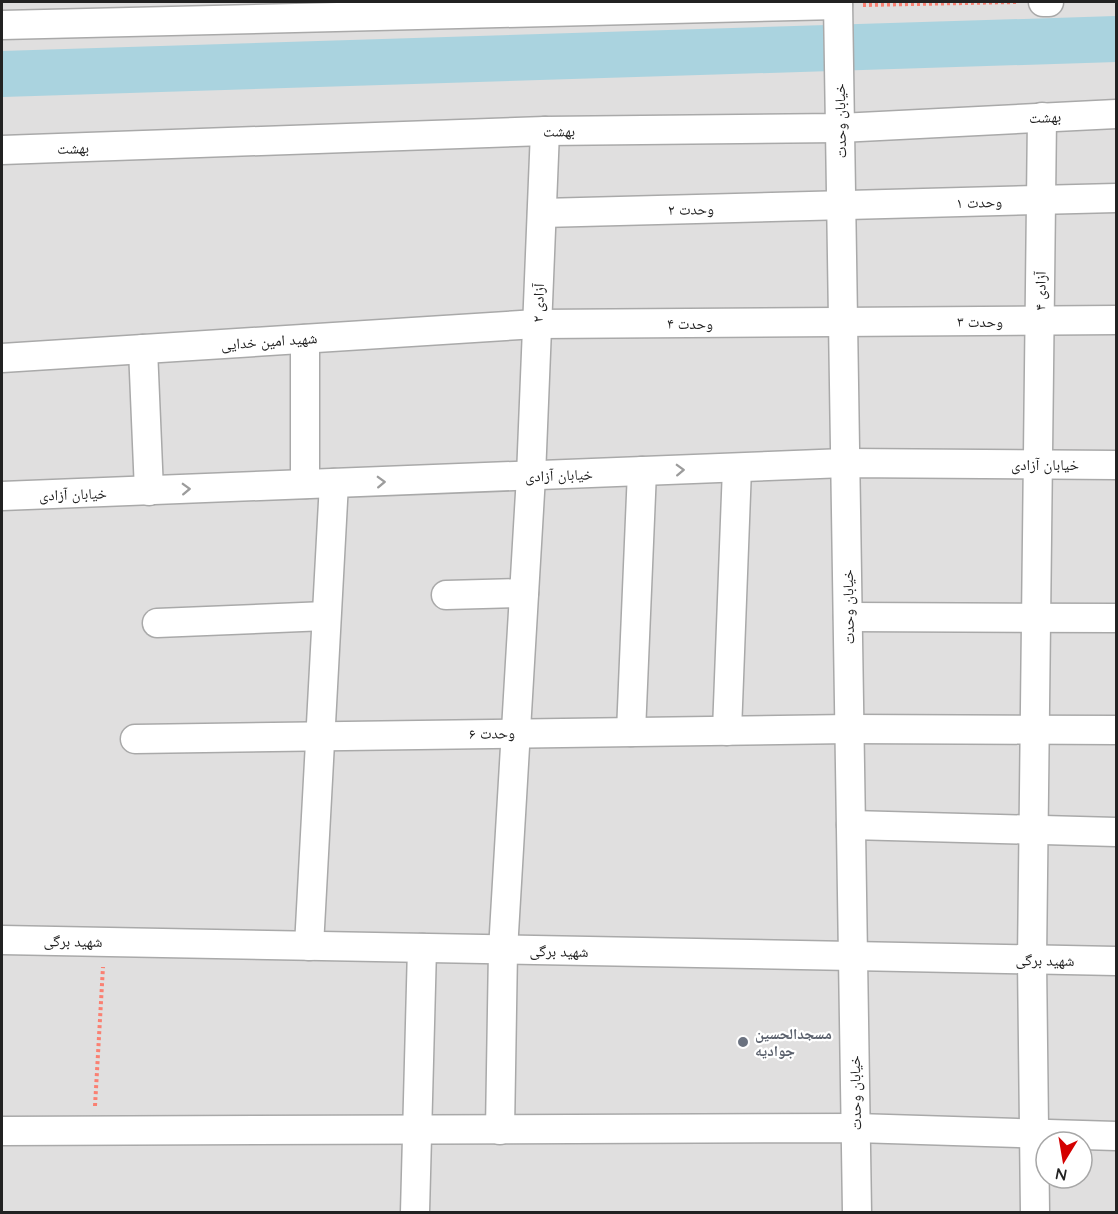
<svg xmlns="http://www.w3.org/2000/svg" width="1118" height="1214" viewBox="0 0 1118 1214" font-family="Quicksand,'Noto Naskh Arabic',sans-serif">
  <rect width="100%" height="100%" fill="#f2efe9"/>
  <!-- residential -->
  <path fill="#e0dfdf" fill-rule="evenodd" d="M2,2H1116V1212H2ZM1046,1142H1082V1178H1046Z"/>
  <g fill="none" stroke-linecap="round" stroke-linejoin="round">
    <!-- river -->
    <path stroke="#aad3df" stroke-width="46" d="M2,74L1116,39"/>
    <defs>
      <g id="minor">
        <path d="M838,2L857,1212"/>
        <path d="M1043,2H1049"/>
        <path d="M2,25L838,5"/>
        <path d="M2,150L545,131L840,128L1116,114"/>
        <path d="M542,213L1116,198"/>
        <path d="M143,349L149,491"/>
        <path d="M2,358L537,324L1116,320"/>
        <path d="M305,484V339"/>
        <path d="M2,496L845,463L1116,465"/>
        <path d="M446,595L524,593"/>
        <path d="M848,617L1116,618"/>
        <path d="M157,623L326,616"/>
        <path d="M727,731L737,468"/>
        <path d="M631,732L642,471"/>
        <path d="M135,739L849,729L1116,730"/>
        <path d="M851,825L1116,832"/>
        <path d="M2,940L1116,961"/>
        <path d="M309,946L334,483"/>
        <path d="M500,1130L503,950L531,476L545,131"/>
        <path d="M2,1131L856,1128L1116,1136"/>
        <path d="M415,1212L422,948"/>
        <path d="M1035,1212L1032,960L1042,117"/>
      </g>
    </defs>
    <!-- minor casing -->
    <use href="#minor" stroke="#a9a9a9" stroke-width="31"/>
    <!-- path -->
    <g stroke="#fa8072" stroke-width="4" stroke-dasharray="3 3" stroke-linecap="butt">
      <path d="M863,5L1017,2"/>
      <path d="M95,1106L103,967"/>
    </g>
    <!-- minor -->
    <use href="#minor" stroke="#fff" stroke-width="28"/>
  </g>
  <!-- one-way arrows -->
  <defs><path id="oneway-chevron" d="M-2-3.5L2.5 0L-2 3.5" fill="none" stroke-width="1.6" stroke-linecap="round" stroke-linejoin="round" transform="scale(1.5)"/></defs>
  <g stroke="#9c9c9c">
    <use href="#oneway-chevron" transform="translate(680 470) rotate(-2)"/>
    <use href="#oneway-chevron" transform="translate(381 482) rotate(-2)"/>
    <use href="#oneway-chevron" transform="translate(186 489) rotate(-2)"/>
  </g>
  <!-- markers -->
  <circle fill="#6b7280" stroke="#fff" stroke-width="2" cx="743" cy="1042" r="6"/>
  <g text-anchor="middle" dominant-baseline="central" stroke-width="4.5" stroke-linejoin="round" paint-order="stroke">
    <!-- street labels -->
    <g font-size="15" fill="#222" stroke="#fff">
      <text transform="translate(1045 117) rotate(-3)">بهشت</text>
      <text transform="translate(840 121) rotate(-91)">خیابان وحدت</text>
      <text transform="translate(559 131) rotate(-1)">بهشت</text>
      <text transform="translate(73 148) rotate(-2)">بهشت</text>
      <text transform="translate(979 202) rotate(-2)">وحدت ۱</text>
      <text transform="translate(691 209) rotate(-1)">وحدت ۲</text>
      <text transform="translate(1040 291) rotate(-89)">آزادی ۴</text>
      <text transform="translate(538 303) rotate(-88)">آزادی ۲</text>
      <text x="980" y="321">وحدت ۳</text>
      <text x="690" y="323">وحدت ۴</text>
      <text transform="translate(269 341) rotate(-4)">شهید امین خدایی</text>
      <text x="1045" y="464">خیابان آزادی</text>
      <text transform="translate(559 475) rotate(-2)">خیابان آزادی</text>
      <text transform="translate(73 494) rotate(-2)">خیابان آزادی</text>
      <text transform="translate(848 607) rotate(-91)">خیابان وحدت</text>
      <text transform="translate(492 733) rotate(-1)">وحدت ۶</text>
      <text transform="translate(73 941) rotate(1)">شهید برگی</text>
      <text transform="translate(559 951) rotate(1)">شهید برگی</text>
      <text transform="translate(1045 960) rotate(1)">شهید برگی</text>
      <text transform="translate(855 1093) rotate(-91)">خیابان وحدت</text>
    </g>
    <!-- worship labels -->
    <g font-size="15" font-weight="bold" fill="#5b616d" stroke="#fff" text-anchor="start">
      <text x="755" y="1033">مسجدالحسین<tspan x="755" dy="17">جوادیه</tspan></text>
    </g>
  </g>
  <!-- border -->
  <rect width="1118" height="1214" fill="none" stroke="#222222" stroke-width="6"/>
  <!-- north arrow -->
  <g transform="translate(1064 1160) rotate(191)"><circle r="28" fill="#ffffff" stroke="#a7a7a7" stroke-width="1.5"/>
  <path d="M0-4.5L10 22L0 15L-10 22Z" fill="#d40000"/>
  <text y="-9" font-size="16" font-weight="bold" text-anchor="middle" fill="#222222">N</text>
  </g>
</svg>
